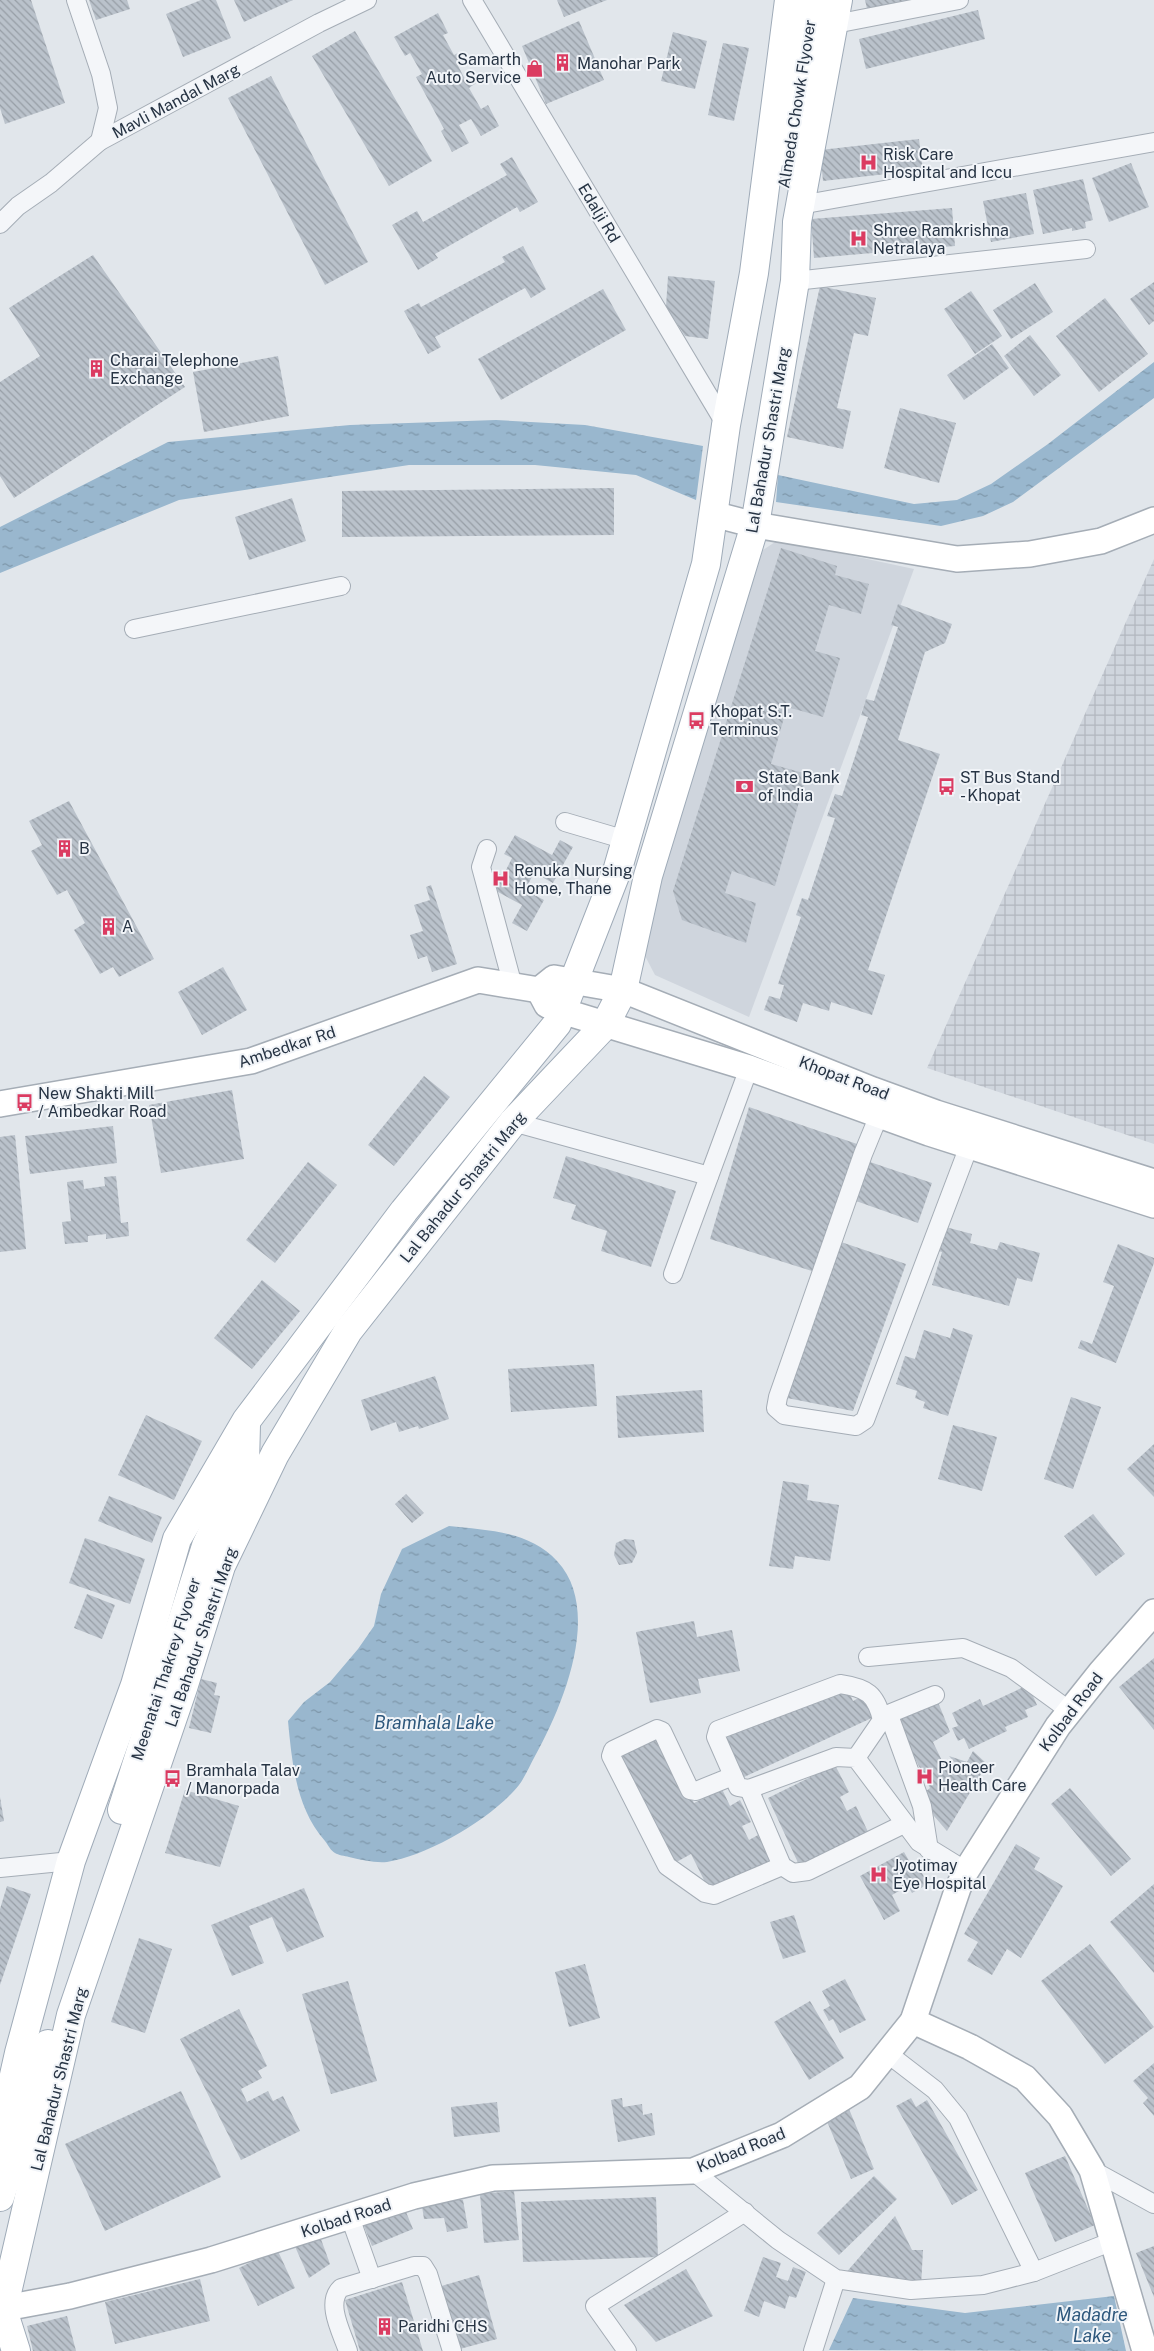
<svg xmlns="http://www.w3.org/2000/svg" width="1154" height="2351" viewBox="0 0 1154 2351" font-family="'Public Sans',sans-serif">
  <defs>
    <pattern id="industrial-grid" width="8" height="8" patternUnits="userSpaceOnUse" patternTransform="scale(1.25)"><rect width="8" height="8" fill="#cfd5dd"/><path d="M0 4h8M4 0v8" fill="none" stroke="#b2b7bf"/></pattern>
    <pattern id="water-ripples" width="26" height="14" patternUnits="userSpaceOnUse" patternTransform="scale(1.25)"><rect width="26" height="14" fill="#99b7ce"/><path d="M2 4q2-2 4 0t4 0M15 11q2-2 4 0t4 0" fill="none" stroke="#7d96a9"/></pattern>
    <pattern id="building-back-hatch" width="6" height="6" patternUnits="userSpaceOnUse" patternTransform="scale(1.25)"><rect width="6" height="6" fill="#bac2cb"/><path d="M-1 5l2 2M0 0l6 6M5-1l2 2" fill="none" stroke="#979ea6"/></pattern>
  </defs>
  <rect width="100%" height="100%" fill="#e1e6eb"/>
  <!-- built -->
  <path fill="#cfd5dd" d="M778,540L914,569L749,1017L655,975L644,954L642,931L763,550Z"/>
  <!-- industrial -->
  <path fill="url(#industrial-grid)" d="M1154,559V1144L927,1068Z"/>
  <!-- water -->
  <g fill="url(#water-ripples)">
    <path d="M1154,362V398L1013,502L983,516L941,526L776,502L778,475L914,504L957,500L991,484L1048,444Z"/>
    <path d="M496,420L585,425L703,446L696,500L636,475L535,465H409L179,500L0,573V527L168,442L350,425Z"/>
    <path d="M449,1526C486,1530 530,1531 557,1561C603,1610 563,1706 535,1756C530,1765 525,1777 519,1785C493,1818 428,1856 387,1862C374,1863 362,1860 349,1857C345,1856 338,1855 335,1853C331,1851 328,1845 325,1841C296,1808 292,1763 288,1721L304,1702L330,1682L358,1649L374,1626L381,1594L402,1549Z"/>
    <path d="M1114,2296L1126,2351L829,2350L853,2298L965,2313Z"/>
  </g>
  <!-- building -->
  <g fill="url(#building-back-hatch)">
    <path d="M0,0H31L65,103L5,124L0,108Z"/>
    <path d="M89,0H127L130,9L96,20Z"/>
    <path d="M201,0H216L231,38L183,57L166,14Z"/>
    <path d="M234,0H293L244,22Z"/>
    <path d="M557,0H607L564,17Z"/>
    <path d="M865,0H922L868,13Z"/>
    <path d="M978,10L985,39L866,69L859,39Z"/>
    <path d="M438,13L448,33L443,35L454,55L458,53L462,59L456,62L466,81L473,77L476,83L469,88L481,109L488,105L499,126L481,136L471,119L459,125L469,143L452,152L441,131L444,129L416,77L422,74L410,53L405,56L394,37Z"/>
    <path d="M579,21L604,80L546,104L522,46Z"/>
    <path d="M355,31L432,161L389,186L312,56Z"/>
    <path d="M673,32L707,41L695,89L661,81Z"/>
    <path d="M723,43L749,48L734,121L708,115Z"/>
    <path d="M271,76L368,262L325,285L228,98Z"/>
    <path d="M919,139L923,170L823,181L820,150Z"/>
    <path d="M512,157L538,202L520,212L517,207L435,254L438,258L418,270L392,225L417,211L423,222L507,175L500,164Z"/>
    <path d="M1131,163L1149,207L1109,222L1092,178Z"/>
    <path d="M1083,179L1093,220L1085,222L1086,228L1072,231V228L1043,234L1033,190Z"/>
    <path d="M1026,193L1034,234L991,242L983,201Z"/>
    <path d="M952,208L955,246L814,258L811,219Z"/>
    <path d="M523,246L546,289L531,298L525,288L435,337L441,347L428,354L404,311L419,303L421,307L505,262L502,257Z"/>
    <path d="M93,255L185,387L14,498L0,476V382L40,356L9,308Z"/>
    <path d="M668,276L715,281L708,339L685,336L666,307Z"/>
    <path d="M1154,282V321L1149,325L1130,299Z"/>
    <path d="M1035,283L1053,312L1011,339L993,310Z"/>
    <path d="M820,286L876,298L868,336L854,333L837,408L851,411L843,449L787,437Z"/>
    <path d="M603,289L626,330L501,400L478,359Z"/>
    <path d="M971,291L1002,336L975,354L944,309Z"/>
    <path d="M1105,298L1148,354L1099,392L1056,336Z"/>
    <path d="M1030,335L1061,375L1034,396L1004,356Z"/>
    <path d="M992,344L1009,368L964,400L947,375Z"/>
    <path d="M278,356L289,416L204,432L193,372Z"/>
    <path d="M900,408L956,423L939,483L884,468Z"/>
    <path d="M614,488V535L342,537V491Z"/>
    <path d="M292,498L306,541L249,560L235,517Z"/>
    <path d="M781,548L837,566L835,575L869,584L861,614L829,605L815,651L840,658L823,717L787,707L771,764L807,774L775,886L732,871L725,893L756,903L746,943L682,920L673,891Z"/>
    <path d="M898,604L952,624L945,643L925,652L898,740L940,754L868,970L885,975L872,1015L831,1002L829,1011L803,1003L797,1022L764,1010L769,996L780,999L784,985L778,984L801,917L796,915L802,898L808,900L835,818L827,816L835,794L842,796L868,717L861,715L866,699L874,701L898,627L891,625Z"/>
    <path d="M69,801L154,959L119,977L113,967L100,974L74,930L85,923L72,899L67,890L57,895L31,851L42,845L29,821Z"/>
    <path d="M515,835L552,855L560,840L573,847L553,883L534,873L525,890L544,900L527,931L512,923L522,905L487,886L495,872L503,876L512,858L504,854Z"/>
    <path d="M431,885L457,964L432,972L427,956L418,959L410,935L423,931L414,905L430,900L426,887Z"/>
    <path d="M223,967L247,1010L202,1035L178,992Z"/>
    <path d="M424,1076L450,1097L394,1166L368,1145Z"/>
    <path d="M232,1090L244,1159L161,1173L149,1105Z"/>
    <path d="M749,1107L860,1145L815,1272L710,1239Z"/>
    <path d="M113,1126L117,1163L30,1174L25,1136Z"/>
    <path d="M15,1135L26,1249L0,1252V1137Z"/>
    <path d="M566,1156L676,1191L651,1267L601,1251L607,1231L571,1219L576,1205L553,1198Z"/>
    <path d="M308,1162L337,1185L275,1263L246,1240Z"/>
    <path d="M870,1162L932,1183L918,1223L856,1201Z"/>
    <path d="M116,1176L121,1223L128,1222L129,1236L106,1239V1234L88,1236V1242L65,1244L62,1222L71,1221L67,1182L83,1180L84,1189L105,1186L104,1177Z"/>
    <path d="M938,1225L972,1234L970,1243L997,1250L1000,1242L1040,1253L1032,1282L1017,1278L1009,1306L932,1285L942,1252L930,1249Z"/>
    <path d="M841,1242L906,1264L853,1411L787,1398Z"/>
    <path d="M1118,1244L1154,1258V1263L1116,1363L1078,1348L1081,1340L1092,1344L1114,1286L1103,1282Z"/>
    <path d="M262,1280L300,1311L252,1369L214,1338Z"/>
    <path d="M953,1328L973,1335L948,1416L923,1408L925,1402L915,1398L917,1391L896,1384L905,1356L915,1359L924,1330L950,1338Z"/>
    <path d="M594,1364L597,1406L511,1412L508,1369Z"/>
    <path d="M435,1376L449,1419L419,1429L418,1426L399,1432L396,1422L371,1431L361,1400Z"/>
    <path d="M702,1390L704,1432L618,1438L616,1396Z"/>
    <path d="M1071,1397L1101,1407L1073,1489L1044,1479Z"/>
    <path d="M146,1415L202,1441L174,1500L118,1475Z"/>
    <path d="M953,1425L997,1437L982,1491L938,1479Z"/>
    <path d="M1154,1444V1497L1127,1469Z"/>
    <path d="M783,1481L809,1485L807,1500L839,1505L830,1561L795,1556L793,1569L769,1566Z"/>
    <path d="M406,1494L424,1513L412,1523L395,1504Z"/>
    <path d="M109,1496L162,1517L152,1543L98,1521Z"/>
    <path d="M1093,1514L1125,1554L1096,1576L1064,1536Z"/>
    <path d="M85,1538L145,1559L130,1604L69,1583Z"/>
    <path d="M625,1539L634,1540L637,1553L632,1563L619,1565L614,1555L616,1543Z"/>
    <path d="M87,1594L115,1605L102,1639L74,1628Z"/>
    <path d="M694,1621L697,1637L732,1630L740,1671L698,1679L701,1693L650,1703L636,1632Z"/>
    <path d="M1154,1658V1730L1119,1687Z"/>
    <path d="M201,1679L217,1683L214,1695L220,1696L211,1733L189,1728Z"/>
    <path d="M1028,1685L1037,1705L1025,1710L1028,1717L1005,1727L1007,1731L969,1749L964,1738L958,1741L952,1728L958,1726L952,1713L980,1699L983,1706Z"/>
    <path d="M832,1690L835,1696L848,1690L853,1701L866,1694L876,1716L742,1778L723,1736Z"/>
    <path d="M938,1702L950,1732L933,1742L945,1767L956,1764L949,1756L967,1762L973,1751L987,1764L947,1831L934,1816L925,1792L930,1788L895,1719Z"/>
    <path d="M661,1736L694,1803L722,1789L730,1806L740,1800L751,1822L742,1826L749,1840L758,1835L771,1861L710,1892L691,1854L671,1865L617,1758Z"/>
    <path d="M835,1765L849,1792L840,1797L847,1811L856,1806L869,1834L800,1867L768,1798Z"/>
    <path d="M1070,1788L1131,1859L1111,1876L1051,1804Z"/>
    <path d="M185,1790L239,1806L220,1867L165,1853Z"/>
    <path d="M0,1797L4,1821L0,1822Z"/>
    <path d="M1016,1844L1040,1858L1034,1869L1063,1886L1021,1958L1007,1949L992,1975L967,1961L978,1942L964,1934Z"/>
    <path d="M904,1852L912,1866L917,1864L928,1884L912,1893L908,1886L892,1895L900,1911L884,1920L860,1876Z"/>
    <path d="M1154,1884V1973L1110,1922Z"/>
    <path d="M7,1886L31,1894L0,1985V1909Z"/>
    <path d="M304,1888L324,1937L287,1952L272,1917L249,1926L264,1963L232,1976L211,1925Z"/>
    <path d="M794,1915L806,1952L783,1959L770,1922Z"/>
    <path d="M139,1938L172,1949L145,2033L111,2022Z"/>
    <path d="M1090,1944L1154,2027L1105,2064L1041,1981Z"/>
    <path d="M585,1964L600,2018L569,2027L555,1972Z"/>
    <path d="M845,1979L866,2020L840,2033L833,2019L829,2021L823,2010L830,2006L822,1991Z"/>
    <path d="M348,1981L377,2081L331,2094L302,1994Z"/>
    <path d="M810,2001L844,2058L809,2080L774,2022Z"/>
    <path d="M239,2009L267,2066L258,2071L262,2078L241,2089L247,2102L268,2091L273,2101L283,2096L300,2131L241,2160L180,2039Z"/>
    <path d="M1154,2063V2116L1143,2103L1148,2098L1133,2081Z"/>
    <path d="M181,2091L221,2177L105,2231L65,2144Z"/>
    <path d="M622,2098L623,2107L642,2104L643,2115L652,2113L655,2135L618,2142L611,2100Z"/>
    <path d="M911,2098L916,2107L927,2100L978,2190L952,2205L896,2106Z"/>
    <path d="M497,2102L500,2132L454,2137L451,2107Z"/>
    <path d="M849,2109L874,2169L851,2179L826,2119Z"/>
    <path d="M1065,2156L1095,2225L1055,2242L1025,2173Z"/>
    <path d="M874,2176L897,2199L839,2255L817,2233Z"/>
    <path d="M514,2191L519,2240L484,2243L480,2194Z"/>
    <path d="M656,2197L658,2257L523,2262L521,2202Z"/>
    <path d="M421,2200H463L468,2228L447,2232L444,2218L424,2219Z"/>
    <path d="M404,2207L413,2229L372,2246L363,2224Z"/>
    <path d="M895,2216L912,2250H923L921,2287L844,2275Z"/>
    <path d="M314,2220L330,2264L309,2278L289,2233Z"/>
    <path d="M1154,2246V2297L1136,2253Z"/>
    <path d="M277,2249L295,2288L258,2306L239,2268Z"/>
    <path d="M763,2257L781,2263L776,2277L788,2281L793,2267L806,2272L796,2298L789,2296L785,2309L764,2301L759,2317L744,2311Z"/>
    <path d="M686,2269L713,2316L656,2342L624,2305Z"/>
    <path d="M479,2275L497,2339L456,2350L438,2287Z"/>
    <path d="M200,2279L210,2321L115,2344L105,2302Z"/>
    <path d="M402,2282L423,2351H360L345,2300Z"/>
    <path d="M67,2316L76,2351H33L27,2326Z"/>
  </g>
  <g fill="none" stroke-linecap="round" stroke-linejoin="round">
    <defs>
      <g id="street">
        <path d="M76,0L101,74L108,108L100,141"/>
        <path d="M472,0L726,425"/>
        <path d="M835,24L959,0"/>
        <path d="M800,205L1154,142"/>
        <path d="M0,224L18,206L51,183L100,141L319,23L367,0"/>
        <path d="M795,281L1086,249"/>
        <path d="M134,629L341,586"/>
        <path d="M565,822L626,840"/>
        <path d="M487,849L481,867L513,986"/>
        <path d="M879,1115L863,1154L778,1397L776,1408L784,1415L856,1426L865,1420L969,1146"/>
        <path d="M513,1122L709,1176"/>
        <path d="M673,1274L749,1068"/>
        <path d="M868,1657L963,1648L1011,1668L1070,1711"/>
        <path d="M856,1758L882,1720C876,1694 867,1688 840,1684L718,1730L716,1737L738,1787L749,1789L836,1757L856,1758L919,1842L966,1871"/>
        <path d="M733,1776L696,1791L690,1790L662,1731L657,1729L613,1750L611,1756L667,1866L705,1893L714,1895L782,1866"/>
        <path d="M749,1789L782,1866L793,1873L808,1871L904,1824"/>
        <path d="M929,1850L922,1806L890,1718L891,1713L935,1695"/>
        <path d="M0,1868L71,1861"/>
        <path d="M887,2053L935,2090L958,2118L1034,2272"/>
        <path d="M1092,2170L1154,2204"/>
        <path d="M693,2171L778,2240L836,2279L911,2290L983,2285L1034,2272L1113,2241"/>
        <path d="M350,2217L372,2279"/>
        <path d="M348,2351C342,2333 325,2303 341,2288L414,2266H423L428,2274L452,2351"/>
        <path d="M627,2351L595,2306L745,2212"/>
        <path d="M813,2351L836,2279"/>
      </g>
      <g id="secondary">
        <path d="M713,514L755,525L957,559L1030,554L1101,541L1154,520"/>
        <path d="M539,990L547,1005L562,1011L749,1068L929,1133L1154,1205"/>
        <path d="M539,990L554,978L623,990L873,1090L936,1113L1154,1182"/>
        <path d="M0,1104L251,1061L478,980L539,990"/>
        <path d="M913,2021L970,2047L1025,2078L1060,2116L1092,2170L1145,2351"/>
        <path d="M0,2309L70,2296L211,2260L414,2196L493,2178L693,2171L782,2135L860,2087L913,2021L958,1888L966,1871L1058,1726L1101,1672L1154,1612"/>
      </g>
      <g id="primary">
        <path d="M786,152L814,0"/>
        <path d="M122,1810L206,1546L245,1463L246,1425"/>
        <path d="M0,2138L19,2053L71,1861L135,1685L177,1539L246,1421L404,1211L557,1024L618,868L706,564L726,425L754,273L789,0"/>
        <path d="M0,2197L48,2044"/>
        <path d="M16,2351L3,2310L71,2015L183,1688L221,1566L275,1454L348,1331L513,1122L605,1025L623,990L648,876L755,525L795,281L797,222L838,0"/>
      </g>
    </defs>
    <!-- street casing -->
    <use href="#street" stroke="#a5adb6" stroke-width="20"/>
    <!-- secondary casing -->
    <use href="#secondary" stroke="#a5adb6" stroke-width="28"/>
    <!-- primary casing -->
    <use href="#primary" stroke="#9fabb8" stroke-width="30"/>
    <!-- street -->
    <use href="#street" stroke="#f4f6f9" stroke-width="18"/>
    <!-- secondary -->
    <use href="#secondary" stroke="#fff" stroke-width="25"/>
    <!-- primary -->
    <use href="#primary" stroke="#fff" stroke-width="28"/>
  </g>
  <!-- icons -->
  <defs>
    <symbol id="building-bare" viewBox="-9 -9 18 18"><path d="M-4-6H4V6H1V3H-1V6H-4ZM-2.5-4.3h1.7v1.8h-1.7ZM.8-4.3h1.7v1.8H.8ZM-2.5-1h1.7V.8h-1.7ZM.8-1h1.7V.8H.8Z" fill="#db3b61" stroke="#f1f4f8" stroke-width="2.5" paint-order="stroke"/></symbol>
    <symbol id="shop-bare" viewBox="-9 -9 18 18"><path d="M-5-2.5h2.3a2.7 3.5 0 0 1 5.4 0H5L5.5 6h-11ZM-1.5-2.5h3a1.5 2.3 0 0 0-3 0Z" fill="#db3b61" stroke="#f1f4f8" stroke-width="2.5" paint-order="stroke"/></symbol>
    <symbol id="hospital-bare" viewBox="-9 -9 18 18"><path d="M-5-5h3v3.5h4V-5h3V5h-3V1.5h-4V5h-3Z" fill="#db3b61" stroke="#f1f4f8" stroke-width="2.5" paint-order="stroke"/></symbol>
    <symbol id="bus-bare" viewBox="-9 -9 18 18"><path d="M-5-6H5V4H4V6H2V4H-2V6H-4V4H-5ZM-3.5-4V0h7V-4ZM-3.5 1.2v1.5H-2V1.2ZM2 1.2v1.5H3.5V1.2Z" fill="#db3b61" stroke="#f1f4f8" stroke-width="2.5" paint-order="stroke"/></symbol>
    <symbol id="bank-bare" viewBox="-9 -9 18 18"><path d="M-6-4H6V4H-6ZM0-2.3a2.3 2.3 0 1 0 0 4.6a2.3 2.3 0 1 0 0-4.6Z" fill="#db3b61" stroke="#f1f4f8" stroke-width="2.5" paint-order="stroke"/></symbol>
  </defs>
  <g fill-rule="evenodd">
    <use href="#building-bare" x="550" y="50" width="25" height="25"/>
    <use href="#shop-bare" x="522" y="56" width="25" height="25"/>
    <use href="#hospital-bare" x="856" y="150" width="25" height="25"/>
    <use href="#hospital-bare" x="846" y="226" width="25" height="25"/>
    <use href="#building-bare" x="84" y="356" width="25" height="25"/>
    <use href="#bus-bare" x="684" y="708" width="25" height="25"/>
    <use href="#bank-bare" x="732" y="774" width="25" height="25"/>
    <use href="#bus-bare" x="934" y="774" width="25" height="25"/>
    <use href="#building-bare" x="52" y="836" width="25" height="25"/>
    <use href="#hospital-bare" x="488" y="866" width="25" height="25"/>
    <use href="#building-bare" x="96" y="914" width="25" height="25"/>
    <use href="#bus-bare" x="12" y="1090" width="25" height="25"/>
    <use href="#hospital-bare" x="912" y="1764" width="25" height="25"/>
    <use href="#bus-bare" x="160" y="1766" width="25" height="25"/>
    <use href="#hospital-bare" x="866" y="1862" width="25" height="25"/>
    <use href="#building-bare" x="372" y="2314" width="25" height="25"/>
  </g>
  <g text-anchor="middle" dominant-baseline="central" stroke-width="4" stroke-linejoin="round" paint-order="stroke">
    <!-- poi labels -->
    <g font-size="16" fill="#273444" stroke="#f1f4f8" text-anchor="start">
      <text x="521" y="59" text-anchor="end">Samarth<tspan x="521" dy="18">Auto Service</tspan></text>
      <text x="577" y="63">Manohar Park</text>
      <text x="883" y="154">Risk Care<tspan x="883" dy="18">Hospital and Iccu</tspan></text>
      <text x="873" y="230">Shree Ramkrishna<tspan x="873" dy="18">Netralaya</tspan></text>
      <text x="110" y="360">Charai Telephone<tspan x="110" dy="18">Exchange</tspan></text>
      <text x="710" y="711">Khopat S.T.<tspan x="710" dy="18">Terminus</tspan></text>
      <text x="758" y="777">State Bank<tspan x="758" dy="18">of India</tspan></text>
      <text x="960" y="777">ST Bus Stand<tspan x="960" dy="18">- Khopat</tspan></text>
      <text x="79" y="848">B</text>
      <text x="514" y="870">Renuka Nursing<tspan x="514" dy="18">Home, Thane</tspan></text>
      <text x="122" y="926">A</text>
      <text x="38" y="1093">New Shakti Mill<tspan x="38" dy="18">/ Ambedkar Road</tspan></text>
      <text x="938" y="1767">Pioneer<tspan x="938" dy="18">Health Care</tspan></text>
      <text x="186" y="1770">Bramhala Talav<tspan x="186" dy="18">/ Manorpada</tspan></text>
      <text x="893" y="1865">Jyotimay<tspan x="893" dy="18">Eye Hospital</tspan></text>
      <text x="398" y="2326">Paridhi CHS</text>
    </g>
    <!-- street labels -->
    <g font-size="16" fill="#273444" stroke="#f1f4f8">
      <text transform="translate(176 101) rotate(-28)">Mavli Mandal Marg</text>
      <text transform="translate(797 104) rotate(-81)">Almeda Chowk Flyover</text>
      <text transform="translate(599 213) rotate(59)">Edalji Rd</text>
      <text transform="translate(768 440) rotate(-80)">Lal Bahadur Shastri Marg</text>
      <text transform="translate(287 1047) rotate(-18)">Ambedkar Rd</text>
      <text transform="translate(844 1078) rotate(21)">Khopat Road</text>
      <text transform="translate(463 1187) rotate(-51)">Lal Bahadur Shastri Marg</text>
      <text transform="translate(201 1637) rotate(-71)">Lal Bahadur Shastri Marg</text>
      <text transform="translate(166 1669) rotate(-72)">Meenatai Thakrey Flyover</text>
      <text transform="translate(1071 1712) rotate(-53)">Kolbad Road</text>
      <text transform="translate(59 2079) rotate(-76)">Lal Bahadur Shastri Marg</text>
      <text transform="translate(741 2150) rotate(-22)">Kolbad Road</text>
      <text transform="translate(346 2218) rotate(-18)">Kolbad Road</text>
    </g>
    <!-- water labels -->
    <g font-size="18" font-style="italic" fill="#2d577c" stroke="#f1f4f8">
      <text x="434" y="1722">Bramhala Lake</text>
      <text x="1092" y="2314">Madadre<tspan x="1092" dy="21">Lake</tspan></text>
    </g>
  </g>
</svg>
